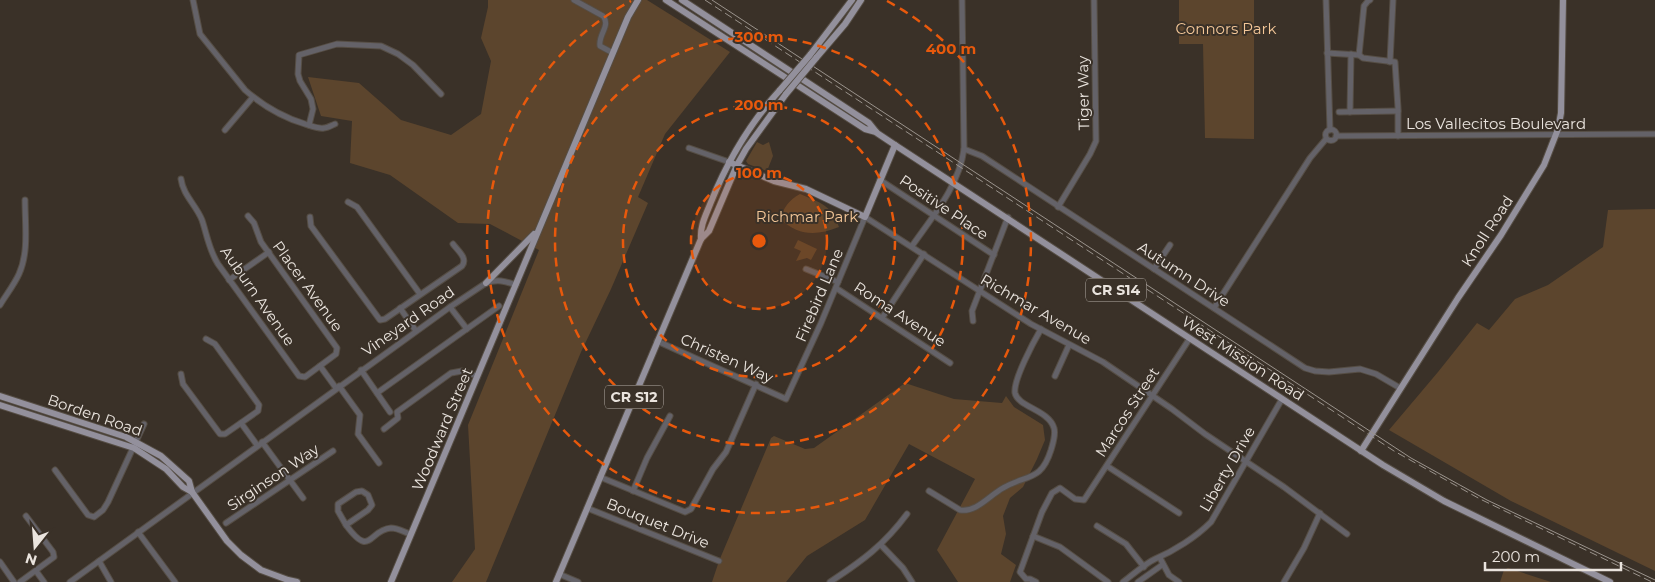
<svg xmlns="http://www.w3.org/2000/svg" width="1655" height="582" viewBox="0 0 1655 582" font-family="Montserrat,sans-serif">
  <rect width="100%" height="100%" fill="#3a3128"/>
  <!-- green -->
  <g fill="#5c452d">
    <path d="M488,0H647L730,52L665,134L638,197L648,203L611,289L581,352L486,582H452L475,549L468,425L539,250L490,224L458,223L390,175L350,163L352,121L321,116L308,77L359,83L401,120L451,135L481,114L491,61L481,38L488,7Z"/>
    <path d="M1179,0H1254V139L1205,138L1203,44H1179Z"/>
    <path d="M757,142L763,145L769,142L773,156L767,171L748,164L746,161Z"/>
    <path d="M800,194C820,203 831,204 839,227C816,236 799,236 780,219C784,207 789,200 800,194Z"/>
    <path d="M1655,209V571L1511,501L1389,430L1438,372L1477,323L1489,330L1515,299L1548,285L1603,247L1608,210Z"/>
    <path d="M798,240L817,249L811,260L807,258L796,261L801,251L794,248Z"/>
    <path d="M905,383L954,399L1002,403L1006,396L1014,407L1043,425L1045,440L1037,459L1023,487L1010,498L1003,516L1006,534L1001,554L1016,565L1010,582H958L937,550L975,479L909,444L865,520L807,556L786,582H712L719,561L771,438L774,436L805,449L814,448Z"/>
    <path d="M1508,568L1551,582H1500L1504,570Z"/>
  </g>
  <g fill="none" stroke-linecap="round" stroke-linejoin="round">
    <defs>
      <g id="minor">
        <path d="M193,0L200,34L245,90C263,106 282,117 305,124C311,126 318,129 324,128C328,128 332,125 335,124"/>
        <path d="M574,0L603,16C611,26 598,34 600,46L613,53"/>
        <path d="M1326,0L1330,130"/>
        <path d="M1327,53L1359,55L1363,58L1395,62L1398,108V136"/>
        <path d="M1359,55L1364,6L1368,1L1370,0"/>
        <path d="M1390,62L1393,0"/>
        <path d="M1339,112L1398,111"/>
        <path d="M1350,112L1351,54"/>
        <path d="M309,125L313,109L311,99L300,81L298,74L299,55L337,44L381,46L398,54L413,65L441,94"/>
        <circle cx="1331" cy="135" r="5.5"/>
        <path d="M225,130L253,97"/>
        <path d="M1336,136L1655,134"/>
        <path d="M689,148L729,162"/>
        <path d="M964,149L982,156L1305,368L1315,371L1329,372L1360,369L1376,374L1400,388"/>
        <path d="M181,179C183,195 196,205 202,220C207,235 209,250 218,264L299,376L305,377L336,354L337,348L261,242L254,223L248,216"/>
        <path d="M880,180L994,255"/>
        <path d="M348,202L357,207L420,294"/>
        <path d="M1058,207L1090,154L1096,141L1094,0"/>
        <path d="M310,217L311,226L380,320L385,319L462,266C468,258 458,251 453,244"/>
        <path d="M912,246C933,216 959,186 964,149L962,0"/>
        <path d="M806,269L838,282"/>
        <path d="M1154,269L1170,245"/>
        <path d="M229,280L269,252"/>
        <path d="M836,288L950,363"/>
        <path d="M0,305C6,295 14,285 19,274C29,252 25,225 25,200"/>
        <path d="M450,307L467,329"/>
        <path d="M400,308L416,331"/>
        <path d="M1214,308L1310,158L1326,139"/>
        <path d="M882,318L924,254"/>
        <path d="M973,321L972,311L1008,217"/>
        <path d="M657,341L786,399L821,323L865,217L1031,324L1103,362L1172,409L1205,434L1284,487L1347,534"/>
        <path d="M320,366L336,388"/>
        <path d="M361,370L390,412"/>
        <path d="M181,374L183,384L220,434H225L258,411L259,405L215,344L206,339"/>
        <path d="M1055,376L1069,345"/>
        <path d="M339,386L360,415L358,434L379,463"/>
        <path d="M377,393L499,306"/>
        <path d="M241,423L257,445"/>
        <path d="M384,429L398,418L397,412L451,373L462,371L477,376"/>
        <path d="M262,442L303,498"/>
        <path d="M1107,466L1179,513"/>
        <path d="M55,470L88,515L94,517L103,510L108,502L144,424"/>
        <path d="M600,477L685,512L691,509L713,469L726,452L756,384"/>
        <path d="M362,491L368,495L372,505L368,510L346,525L338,511V504L356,492Z"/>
        <path d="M633,491L647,458L670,416"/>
        <path d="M929,491L960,510C976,513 990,495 1003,488C1027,474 1041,482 1051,450C1053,443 1056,435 1054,428C1049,410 1018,407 1015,393C1013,380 1034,341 1041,329"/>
        <path d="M587,508L719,561"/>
        <path d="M226,523L333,451"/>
        <path d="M346,525C371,559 368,530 391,528C398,528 404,532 410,534"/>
        <path d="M1097,526L1126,544L1144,567"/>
        <path d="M138,532L175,582"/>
        <path d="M1033,536L1060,547L1108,582"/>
        <path d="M881,545L903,568L912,582"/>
        <path d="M1160,558L1169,575L1179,582"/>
        <path d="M99,561L111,582"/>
        <path d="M0,562L14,582"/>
        <path d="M36,571L44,582"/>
        <path d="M559,574L578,582"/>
        <path d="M20,582L54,557L53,552L26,516"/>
        <path d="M70,582L450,307L486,283C497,279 505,281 516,285"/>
        <path d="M830,582C862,561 884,545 907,514"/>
        <path d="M1036,582L1030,579H1026L1020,572L1042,512L1052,493L1060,488L1075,499L1084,500L1190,338"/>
        <path d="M1123,582C1131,576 1146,563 1155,559C1174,551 1196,537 1211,522L1282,399"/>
        <path d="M1138,582L1162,565"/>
        <path d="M1284,582L1304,548L1320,513"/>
      </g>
      <g id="major">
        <path d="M666,0L865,129L876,132"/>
        <path d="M682,0L869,123L877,133L895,145L1383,465L1444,501L1610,582"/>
        <path d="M810,55L852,0"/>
        <path d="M816,58L845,24L861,0"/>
        <path d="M729,162L774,181L806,189L865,217L895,145"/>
        <path d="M701,239C700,225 706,215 711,202C728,160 749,124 780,90"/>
        <path d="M486,283L534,234"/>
        <path d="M0,396L126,437L161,456L189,481L192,492L227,541L241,555L261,570L288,580L297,582"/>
        <path d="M0,405L134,448L166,469L183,487L192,492"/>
        <path d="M1361,451L1458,298L1501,235L1544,165L1558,129L1561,113L1563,0"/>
        <path d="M391,582L628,17L638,0"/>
        <path d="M556,582L701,239L709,231L737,165L746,149L786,94"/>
      </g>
    </defs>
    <!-- minor casing -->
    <use href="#minor" stroke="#564e45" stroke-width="7"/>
    <!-- major casing -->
    <use href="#major" stroke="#564e45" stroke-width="8"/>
    <!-- minor -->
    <use href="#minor" stroke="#646268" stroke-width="5"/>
    <!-- major -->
    <use href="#major" stroke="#93909c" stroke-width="6"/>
    <!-- tram -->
    <path stroke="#9a938c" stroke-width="1" d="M712,0L1411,458L1487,500L1655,580"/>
    <!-- rail -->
    <path stroke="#9a938c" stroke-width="1" stroke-dasharray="8 4" stroke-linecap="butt" d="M705,0L1394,451L1480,499L1652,582"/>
    <defs>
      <g id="major-bridge">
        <path d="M780,90L810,55"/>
        <path d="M786,94L816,58"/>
      </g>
    </defs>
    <!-- major-bridge casing -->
    <use href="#major-bridge" stroke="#564e45" stroke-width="8" stroke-linecap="butt"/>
    <!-- major-bridge -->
    <use href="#major-bridge" stroke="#93909c" stroke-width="6"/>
  </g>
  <!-- distance rings -->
  <circle cx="759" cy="241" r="68" fill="#e8590c" fill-opacity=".12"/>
  <g fill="none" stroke="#e8590c" stroke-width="2.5" stroke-dasharray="9 6">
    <circle cx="759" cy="241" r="68"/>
    <circle cx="759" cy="241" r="136"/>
    <circle cx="759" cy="241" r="204"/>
    <path d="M887 1A272 272 0 1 1 631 1"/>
  </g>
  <g text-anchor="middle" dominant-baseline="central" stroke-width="4" stroke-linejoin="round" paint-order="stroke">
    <!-- shield labels -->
    <g fill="#3a3128" stroke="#b5aea7" stroke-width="1">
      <rect x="1086" y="278.5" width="60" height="23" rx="4"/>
      <rect x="605" y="385.5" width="58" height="23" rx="4"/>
    </g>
    <g font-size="14" font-weight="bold" fill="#eae4de">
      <text x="1116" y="290">CR S14</text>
      <text x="634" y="397">CR S12</text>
    </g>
    <!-- park labels -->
    <g font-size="15" fill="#f4c798" stroke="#3a3128">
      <text x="1226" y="28">Connors Park</text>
      <text x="807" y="216">Richmar Park</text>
    </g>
    <!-- street labels -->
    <g font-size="15" fill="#eae4de" stroke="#3a3128">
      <text transform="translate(1083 93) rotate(-91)">Tiger Way</text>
      <text x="1496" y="123">Los Vallecitos Boulevard</text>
      <text transform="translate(944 207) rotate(34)">Positive Place</text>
      <text transform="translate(1487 231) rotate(-57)">Knoll Road</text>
      <text transform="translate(1184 274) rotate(33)">Autumn Drive</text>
      <text transform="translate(308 286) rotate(54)">Placer Avenue</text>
      <text transform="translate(819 295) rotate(-67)">Firebird Lane</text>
      <text transform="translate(258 296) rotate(55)">Auburn Avenue</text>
      <text transform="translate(1036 309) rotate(30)">Richmar Avenue</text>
      <text transform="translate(900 314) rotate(33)">Roma Avenue</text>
      <text transform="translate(408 321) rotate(-35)">Vineyard Road</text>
      <text transform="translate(727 358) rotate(24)">Christen Way</text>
      <text transform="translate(1243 358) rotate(33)">West Mission Road</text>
      <text transform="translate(1127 412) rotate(-57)">Marcos Street</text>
      <text transform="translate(95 415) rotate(19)">Borden Road</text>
      <text transform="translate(442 429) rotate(-67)">Woodward Street</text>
      <text transform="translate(1227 469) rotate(-60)">Liberty Drive</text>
      <text transform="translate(273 477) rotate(-34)">Sirginson Way</text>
      <text transform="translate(658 523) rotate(22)">Bouquet Drive</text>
    </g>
  </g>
  <circle cx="759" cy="241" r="8" fill="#e8590c" stroke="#3a3128" stroke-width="2.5"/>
  <g font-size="15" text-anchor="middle" font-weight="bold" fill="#e8590c" stroke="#3a3128" stroke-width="4" stroke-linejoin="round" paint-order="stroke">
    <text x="759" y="42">300 m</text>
    <text x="951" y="54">400 m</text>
    <text x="759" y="110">200 m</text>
    <text x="759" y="178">100 m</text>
  </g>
  <!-- north arrow -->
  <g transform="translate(35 547) rotate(197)" stroke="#3a3128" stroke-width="4" paint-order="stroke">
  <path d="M0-4L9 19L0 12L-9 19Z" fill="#eae4de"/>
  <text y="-8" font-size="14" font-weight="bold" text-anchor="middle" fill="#eae4de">N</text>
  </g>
  <!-- scale -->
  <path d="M1485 562v8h136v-8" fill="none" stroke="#eae4de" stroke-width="2.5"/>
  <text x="1492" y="562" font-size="15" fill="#eae4de" stroke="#3a3128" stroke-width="4" paint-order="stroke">200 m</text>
</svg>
